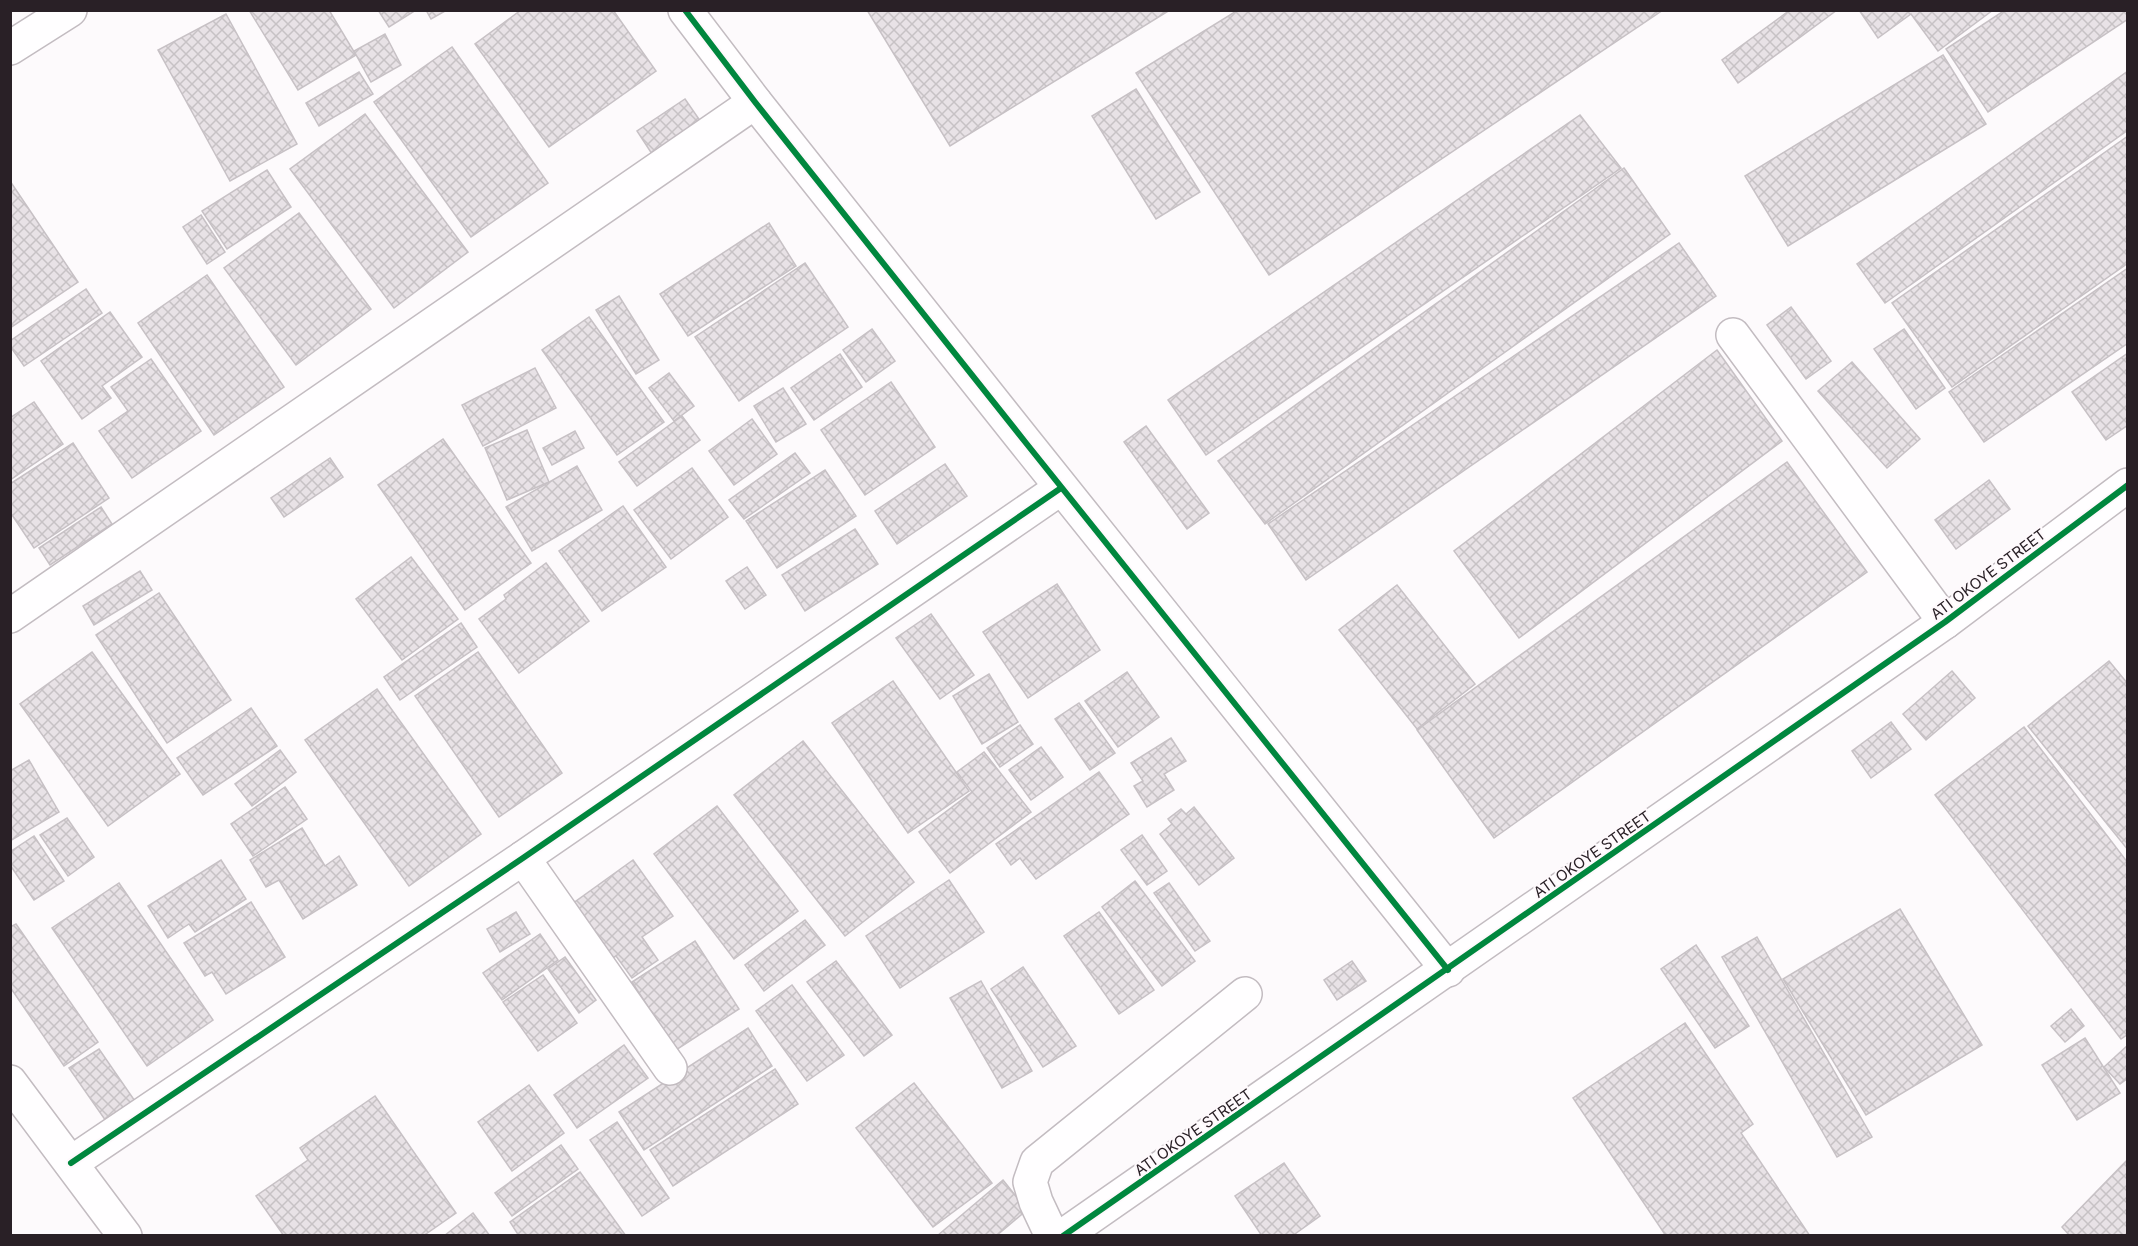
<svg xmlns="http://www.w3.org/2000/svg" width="2138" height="1246" viewBox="0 0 2138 1246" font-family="Inter,sans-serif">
  <defs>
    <pattern id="building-cross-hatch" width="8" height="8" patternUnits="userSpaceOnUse" patternTransform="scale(1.5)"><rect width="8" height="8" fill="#e8e2e6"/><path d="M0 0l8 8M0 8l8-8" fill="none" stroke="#c7c2c5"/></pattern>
  </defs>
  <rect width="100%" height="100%" fill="#fdfafc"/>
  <!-- building -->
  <g fill="url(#building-cross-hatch)" stroke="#c7c1c5" stroke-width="1.5">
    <path d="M249,10H329L356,55L298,90Z"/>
    <path d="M378,10H412L413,12L389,27Z"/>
    <path d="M426,10H447L431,19Z"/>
    <path d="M521,10H613L656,71L549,147L475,44Z"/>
    <path d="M867,10H1170L950,146Z"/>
    <path d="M1238,10H1663L1269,275L1136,73Z"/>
    <path d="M1790,10H1837L1738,83L1722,60Z"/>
    <path d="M1859,10H1993L1938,51L1911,14L1878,38Z"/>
    <path d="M2005,10H2128V19L1988,112L1946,49Z"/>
    <path d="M226,14L297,144L230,181L158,50Z"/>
    <path d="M385,34L401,65L371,82L354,51Z"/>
    <path d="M452,47L548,183L471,237L374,102Z"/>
    <path d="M1943,55L1986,124L1788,246L1745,176Z"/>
    <path d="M2128,71V130L1885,303L1857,264Z"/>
    <path d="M359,72L373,94L319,126L306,103Z"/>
    <path d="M1136,89L1200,192L1156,219L1092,116Z"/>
    <path d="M685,99L701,122L652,154L637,131Z"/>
    <path d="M365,114L468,252L394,308L290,169Z"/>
    <path d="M1580,115L1621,168L1206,455L1168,400Z"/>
    <path d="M2128,136V263L1952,387L1892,303Z"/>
    <path d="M1624,168L1670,234L1265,524L1218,461Z"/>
    <path d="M267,170L291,207L227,249L202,211Z"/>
    <path d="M10,181L78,282L10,328Z"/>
    <path d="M299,213L371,309L296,365L224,268Z"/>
    <path d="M201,215L225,252L207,264L183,227Z"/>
    <path d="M769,223L796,266L688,336L660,294Z"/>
    <path d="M1679,243L1716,296L1306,580L1268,524Z"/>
    <path d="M805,263L848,327L739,401L695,337Z"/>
    <path d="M2128,268V343L1984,442L1949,392Z"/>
    <path d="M207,275L284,387L214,435L138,323Z"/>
    <path d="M86,289L102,313L24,366L10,346V341Z"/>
    <path d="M619,296L659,360L636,374L596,310Z"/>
    <path d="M1791,307L1831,361L1806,379L1767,325Z"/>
    <path d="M110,312L142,357L102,386L111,398L82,419L41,361Z"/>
    <path d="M589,317L664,422L617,455L542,350Z"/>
    <path d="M872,329L895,361L866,382L843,350Z"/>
    <path d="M1904,329L1945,388L1916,409L1874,349Z"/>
    <path d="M1717,350L1782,441L1519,638L1454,551Z"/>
    <path d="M2128,353V425L2106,440L2072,392Z"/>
    <path d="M840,354L862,387L814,420L791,388Z"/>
    <path d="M151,359L201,431L132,478L99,431L128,411L111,387Z"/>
    <path d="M1852,362L1920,439L1887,468L1818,391Z"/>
    <path d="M535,368L556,408L483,446L462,405Z"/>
    <path d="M669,373L694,406L674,421L649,388Z"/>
    <path d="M891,382L935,447L865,495L821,430Z"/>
    <path d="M783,388L806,424L776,442L754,406Z"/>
    <path d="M34,402L63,444L10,480V418Z"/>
    <path d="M682,416L700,440L637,486L619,462Z"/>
    <path d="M752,419L777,454L734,485L709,451Z"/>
    <path d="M1146,426L1209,513L1187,529L1124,442Z"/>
    <path d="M527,430L549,482L507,500L485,448Z"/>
    <path d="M575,431L584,448L552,465L543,448Z"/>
    <path d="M443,439L531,563L465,610L378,485Z"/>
    <path d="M73,443L109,498L34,548L10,512V484Z"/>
    <path d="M795,453L810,473L744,519L729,500Z"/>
    <path d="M330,458L343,477L284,517L271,498Z"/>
    <path d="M1787,462L1867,572L1494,838L1417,730Z"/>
    <path d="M945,464L967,496L897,544L875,511Z"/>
    <path d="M577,466L602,510L532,551L506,507Z"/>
    <path d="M692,468L728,517L671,559L634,510Z"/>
    <path d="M825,470L856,516L777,568L746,521Z"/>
    <path d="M1989,480L2010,509L1956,549L1935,520Z"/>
    <path d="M623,506L666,567L602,611L559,551Z"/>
    <path d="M101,507L112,524L50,565L39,548Z"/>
    <path d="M855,529L878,564L805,611L782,575Z"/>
    <path d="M411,557L458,619L402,660L356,599Z"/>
    <path d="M546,563L589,621L519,673L479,619L506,599L504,595Z"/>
    <path d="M747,567L766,595L745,609L726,581Z"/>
    <path d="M140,571L152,590L94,625L83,606Z"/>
    <path d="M1057,584L1100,650L1028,698L983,632Z"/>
    <path d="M1397,585L1475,684L1417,729L1339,630Z"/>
    <path d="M159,593L231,700L167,743L96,635Z"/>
    <path d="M931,614L974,675L940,699L896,638Z"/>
    <path d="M461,623L477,647L400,700L384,677Z"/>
    <path d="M92,652L180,774L108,826L20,704Z"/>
    <path d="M478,652L562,773L499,817L415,696Z"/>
    <path d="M2109,661L2128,684V850L2028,726Z"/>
    <path d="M1952,671L1975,698L1926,740L1903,714Z"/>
    <path d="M1127,672L1159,717L1118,747L1085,701Z"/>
    <path d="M989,674L1018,722L982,744L953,696Z"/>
    <path d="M893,681L969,791L908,833L832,723Z"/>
    <path d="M377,689L481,834L409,886L305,740Z"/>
    <path d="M1079,703L1115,753L1090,770L1055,719Z"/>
    <path d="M251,708L277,746L203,795L177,758Z"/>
    <path d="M1891,722L1911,749L1871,778L1852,751Z"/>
    <path d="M1020,725L1033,744L1000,767L987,748Z"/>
    <path d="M2024,727L2128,863V1034L2121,1039L1935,795Z"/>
    <path d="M1171,738L1186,761L1164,774L1174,790L1147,807L1134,786L1143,781L1131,763Z"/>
    <path d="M803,741L914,882L845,936L734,795Z"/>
    <path d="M1041,747L1063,777L1031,800L1009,770Z"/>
    <path d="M280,750L296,772L252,806L235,784Z"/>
    <path d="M984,752L1031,812L950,873L919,832L972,792L957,772Z"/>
    <path d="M29,760L59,812L10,841V771Z"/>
    <path d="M1099,772L1129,814L1036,879L1020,858L1011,865L996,844Z"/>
    <path d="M285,787L307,819L253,856L231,824Z"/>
    <path d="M717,806L798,911L734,959L654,854Z"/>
    <path d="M1194,807L1234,858L1199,885L1160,834L1172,824L1168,819L1181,809L1186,814Z"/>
    <path d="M67,818L94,857L68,876L40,835Z"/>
    <path d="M302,828L325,866L339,856L357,885L303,919L279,880L266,887L250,860Z"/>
    <path d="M1142,835L1167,871L1147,885L1121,850Z"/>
    <path d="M34,836L64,881L34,900L10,865V852Z"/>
    <path d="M221,860L246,899L195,932L189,924L168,938L148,906Z"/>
    <path d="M633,860L673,916L642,937L658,960L632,978L616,956L611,959L572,904Z"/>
    <path d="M949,880L984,932L900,988L866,936Z"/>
    <path d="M1135,881L1195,961L1162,986L1102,907Z"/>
    <path d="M119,883L213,1020L147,1066L52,928Z"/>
    <path d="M1169,883L1210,941L1195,951L1154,893Z"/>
    <path d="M251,902L285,957L226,994L212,972L205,976L184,943Z"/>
    <path d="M1900,909L1982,1045L1866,1115L1783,979Z"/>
    <path d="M516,912L530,934L500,952L487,929Z"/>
    <path d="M1099,912L1154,990L1119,1014L1064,936Z"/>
    <path d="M805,920L825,945L764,991L745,965Z"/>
    <path d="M16,924L98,1042L64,1066L10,987V927Z"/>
    <path d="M540,934L558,960L502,1000L483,973Z"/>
    <path d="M1757,937L1872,1137L1837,1157L1722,957Z"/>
    <path d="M695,941L739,1009L676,1050L632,982Z"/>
    <path d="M1696,945L1749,1026L1715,1048L1661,969Z"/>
    <path d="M565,957L596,1000L579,1013L548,969Z"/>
    <path d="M836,961L892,1035L864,1056L807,982Z"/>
    <path d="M1352,961L1366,981L1337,1000L1324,980Z"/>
    <path d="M1023,967L1076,1046L1043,1067L991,989Z"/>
    <path d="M543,975L577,1023L538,1051L503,1002Z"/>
    <path d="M981,981L1032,1071L1002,1088L950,998Z"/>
    <path d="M792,985L844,1055L807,1081L756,1011Z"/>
    <path d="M2071,1009L2084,1026L2065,1042L2051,1026Z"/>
    <path d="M1685,1023L1753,1124L1741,1133L1810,1236H1666L1573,1098Z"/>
    <path d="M748,1028L772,1066L644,1150L619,1112Z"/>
    <path d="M2085,1038L2120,1093L2077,1120L2042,1065Z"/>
    <path d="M624,1045L648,1078L577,1128L554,1095Z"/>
    <path d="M2128,1045V1078L2120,1084L2104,1067Z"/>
    <path d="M99,1049L137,1104L108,1124L69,1068Z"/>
    <path d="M775,1069L798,1104L673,1186L650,1150Z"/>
    <path d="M914,1083L992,1183L933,1227L856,1128Z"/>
    <path d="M529,1085L564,1133L512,1171L478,1122Z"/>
    <path d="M375,1096L456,1213L423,1236H284L256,1196L308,1160L300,1148Z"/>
    <path d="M617,1122L669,1198L642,1216L590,1140Z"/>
    <path d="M561,1145L578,1169L512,1216L495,1193Z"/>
    <path d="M2128,1159V1236H2070L2062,1227Z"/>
    <path d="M1284,1163L1320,1216L1292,1236H1262L1235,1196Z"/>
    <path d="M580,1172L626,1236H519L510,1222Z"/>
    <path d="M1003,1180L1027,1210L996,1236H937Z"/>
    <path d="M473,1213L490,1236H444Z"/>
  </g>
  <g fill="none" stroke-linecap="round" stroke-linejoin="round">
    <defs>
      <g id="minor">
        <path d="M685,10L755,102L1026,443L1448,970"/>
        <path d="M10,48L70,10"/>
        <path d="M1733,335L1945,622"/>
        <path d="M10,616L755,102"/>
        <path d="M523,858L670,1068"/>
        <path d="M10,1082L125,1236"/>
        <path d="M71,1163L523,858L1061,488"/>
        <path d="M1052,1236L1036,1202L1030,1182L1037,1162L1245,994"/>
        <path d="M1063,1236L1945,622L2128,485"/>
      </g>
    </defs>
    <!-- minor casing -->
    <use href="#minor" stroke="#c3bcc1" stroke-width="36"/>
    <!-- minor -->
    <use href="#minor" stroke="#fffeff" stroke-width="33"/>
    <defs>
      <g id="cycleway">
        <path d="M685,10L755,102L1026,443L1448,970"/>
        <path d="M71,1163L523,858L1061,488"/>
        <path d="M1063,1236L1945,622L2128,485"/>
      </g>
    </defs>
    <!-- cycleway casing -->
    <use href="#cycleway" stroke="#fef9fc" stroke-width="10"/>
    <!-- cycleway -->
    <use href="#cycleway" stroke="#00873e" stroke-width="6"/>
  </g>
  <g text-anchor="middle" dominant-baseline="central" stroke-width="4.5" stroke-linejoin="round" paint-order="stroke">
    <!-- street labels -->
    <g font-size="15" fill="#292026" stroke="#fef9fc">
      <text transform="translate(1988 574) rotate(-37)">ATI OKOYE STREET</text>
      <text transform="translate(1592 854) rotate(-35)">ATI OKOYE STREET</text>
      <text transform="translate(1193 1132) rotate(-35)">ATI OKOYE STREET</text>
    </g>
  </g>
  <!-- border -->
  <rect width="2138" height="1246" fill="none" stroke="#292026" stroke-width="24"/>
</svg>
